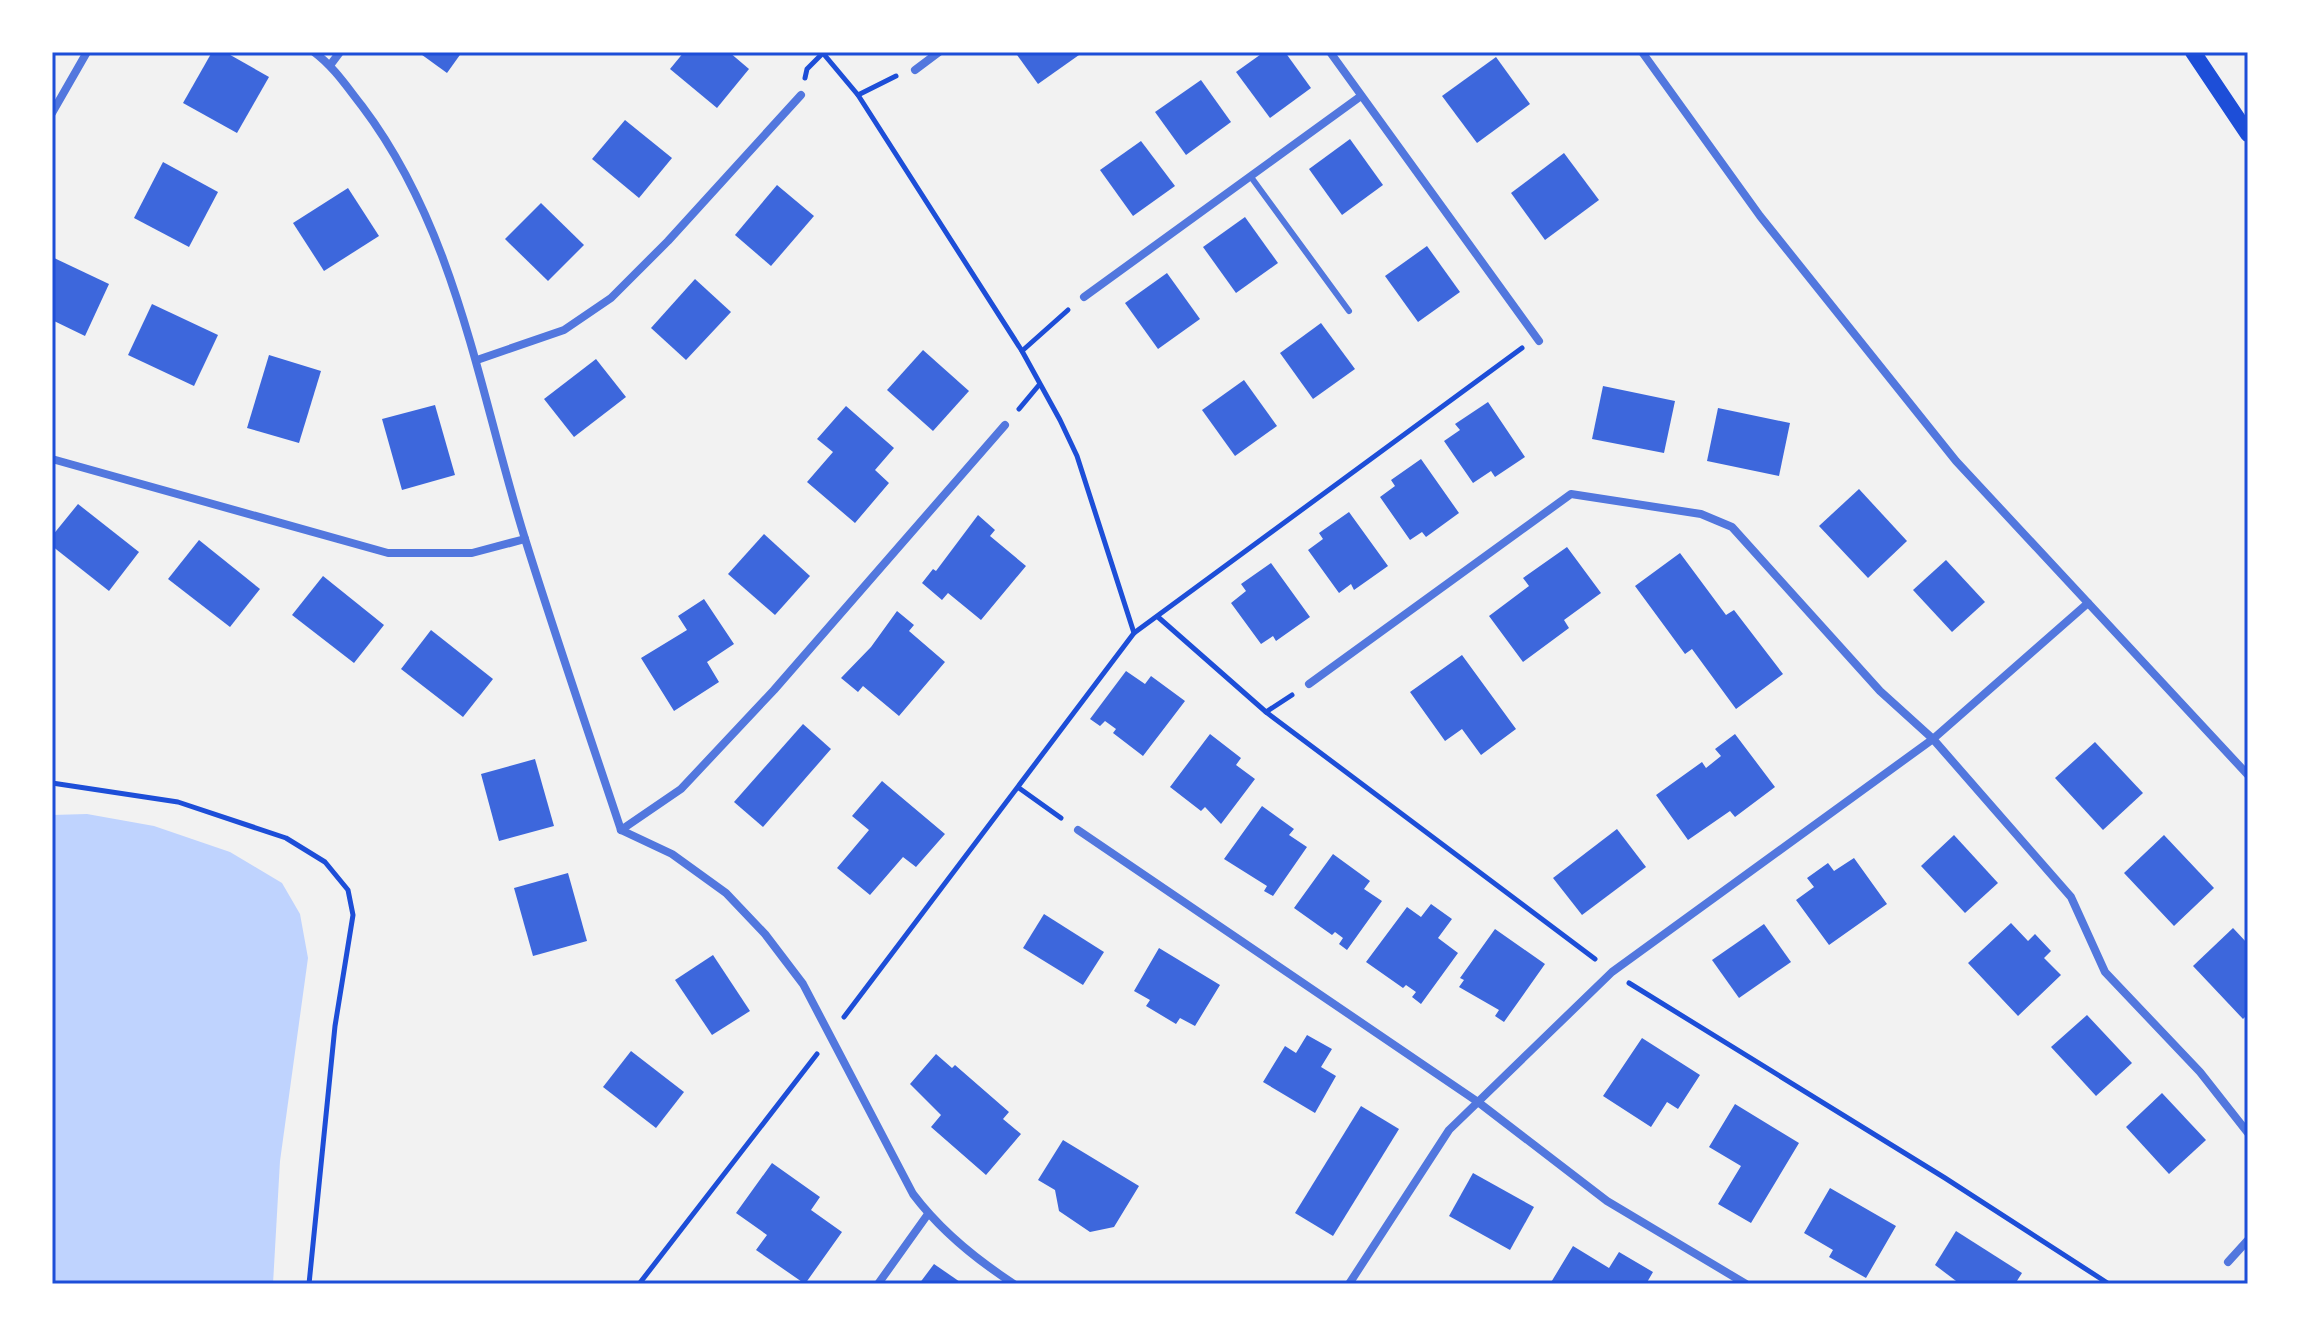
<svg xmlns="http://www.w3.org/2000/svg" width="2300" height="1336" viewBox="0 0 2300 1336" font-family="Signika,sans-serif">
  <rect width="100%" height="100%" fill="#f2f2f2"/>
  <!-- water -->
  <path fill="#bfd3fe" d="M87,814L154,826L230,852L282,883L300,914L308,958L280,1161L273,1284H52V815Z"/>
  <!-- building -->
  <g fill="#3d67dc">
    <path d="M212,52H225L269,77L237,133L183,103Z"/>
    <path d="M418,52H462L447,73Z"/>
    <path d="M684,52H729L749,69L717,108L670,69Z"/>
    <path d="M1015,52H1077L1079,55L1038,84Z"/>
    <path d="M1264,52H1285L1311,88L1270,118L1236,72Z"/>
    <path d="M1496,57L1530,104L1477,143L1442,96Z"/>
    <path d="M1201,80L1231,122L1186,155L1155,112Z"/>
    <path d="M625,120L672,158L639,198L592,159Z"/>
    <path d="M1350,139L1383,185L1342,215L1309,169Z"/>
    <path d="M1141,141L1175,186L1133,216L1100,170Z"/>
    <path d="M1564,153L1599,200L1545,240L1511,193Z"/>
    <path d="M163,162L218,192L189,247L134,218Z"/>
    <path d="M777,185L814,216L771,266L735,235Z"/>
    <path d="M348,188L379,236L324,271L293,223Z"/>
    <path d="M541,203L584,245L548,281L505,239Z"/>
    <path d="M1245,217L1278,263L1236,293L1203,247Z"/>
    <path d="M1427,246L1460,292L1418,322L1385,276Z"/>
    <path d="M52,257L109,284L85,336L52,320Z"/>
    <path d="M1167,273L1200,319L1158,349L1125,303Z"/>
    <path d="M695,279L731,312L686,360L651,328Z"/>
    <path d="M152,304L218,335L194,386L128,355Z"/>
    <path d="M1321,323L1355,369L1313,399L1280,353Z"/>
    <path d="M923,350L969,391L933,431L887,390Z"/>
    <path d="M269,355L321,371L299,443L247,428Z"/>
    <path d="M596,359L626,397L574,437L544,399Z"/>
    <path d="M1244,380L1277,426L1235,456L1202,410Z"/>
    <path d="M1603,386L1675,401L1664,453L1592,439Z"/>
    <path d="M1488,402L1525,457L1495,477L1491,471L1473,483L1444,441L1460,430L1455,424Z"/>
    <path d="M435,405L455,475L402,490L382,419Z"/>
    <path d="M846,406L894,448L875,470L889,483L855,523L807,482L833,452L817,439Z"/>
    <path d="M1718,408L1790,423L1779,476L1707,461Z"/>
    <path d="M1421,459L1459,513L1426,537L1422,532L1410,540L1380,497L1395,486L1391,480Z"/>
    <path d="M1859,489L1907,541L1868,578L1819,526Z"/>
    <path d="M78,504L139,552L109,591L52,546V536Z"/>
    <path d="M1349,512L1388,566L1354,590L1351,584L1339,593L1308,550L1323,539L1319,533Z"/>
    <path d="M978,515L995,530L990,536L1026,566L981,620L948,593L942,600L922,583L933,569L936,571Z"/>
    <path d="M764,534L810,576L775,615L728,574Z"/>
    <path d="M199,540L260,589L230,627L168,579Z"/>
    <path d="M1567,547L1601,593L1564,620L1569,628L1523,662L1489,616L1529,586L1523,578Z"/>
    <path d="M1680,553L1726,615L1734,610L1783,674L1736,709L1692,649L1685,654L1635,586Z"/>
    <path d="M1946,560L1985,602L1952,632L1913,590Z"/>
    <path d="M1271,563L1310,617L1276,641L1273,636L1261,644L1231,603L1246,591L1241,584Z"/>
    <path d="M323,576L384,625L354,663L292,615Z"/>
    <path d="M704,599L734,644L707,662L719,682L674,711L641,658L687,630L678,616Z"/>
    <path d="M897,611L914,625L909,631L945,662L899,716L863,686L858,692L841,678L871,647Z"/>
    <path d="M431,630L493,679L463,717L401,669Z"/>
    <path d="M1462,655L1516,729L1481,755L1462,729L1445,741L1410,692Z"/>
    <path d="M1126,671L1145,684L1151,676L1185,701L1143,756L1113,733L1116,729L1105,721L1100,726L1090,719Z"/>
    <path d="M803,724L831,749L763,827L734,802Z"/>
    <path d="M1210,734L1241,758L1236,765L1255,779L1221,824L1205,807L1201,811L1170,787Z"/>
    <path d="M1735,734L1775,787L1735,817L1730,811L1688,840L1656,795L1702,762L1706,768L1721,756L1715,749Z"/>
    <path d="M2095,742L2143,793L2103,830L2055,778Z"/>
    <path d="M535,759L554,826L499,841L481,774Z"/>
    <path d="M882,781L945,834L916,867L903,857L870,895L837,868L869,830L852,816Z"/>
    <path d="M1262,806L1294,829L1289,835L1307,847L1273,896L1264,891L1267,886L1224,859Z"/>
    <path d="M1617,829L1646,867L1582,915L1553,878Z"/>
    <path d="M1954,835L1998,883L1965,913L1921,866Z"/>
    <path d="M2164,835L2214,888L2174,926L2124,873Z"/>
    <path d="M1333,854L1370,881L1364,889L1382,901L1347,950L1339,944L1343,938L1335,932L1332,935L1294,908Z"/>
    <path d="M1854,858L1887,904L1829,945L1796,900L1814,887L1807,878L1828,863L1834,871Z"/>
    <path d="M568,873L587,941L533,956L514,888Z"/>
    <path d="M1431,904L1452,919L1438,938L1458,953L1421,1004L1412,997L1416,992L1406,985L1403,988L1366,962L1407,907L1421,917Z"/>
    <path d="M1044,914L1104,952L1083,985L1023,948Z"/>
    <path d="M2011,923L2028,941L2035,934L2051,951L2044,958L2061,975L2018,1016L1968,963Z"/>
    <path d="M1764,924L1791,962L1739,998L1712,960Z"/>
    <path d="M2233,928L2248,944V1014L2243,1019L2193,966Z"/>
    <path d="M1495,929L1545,964L1504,1022L1495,1016L1499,1010L1459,987L1464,980L1460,978Z"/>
    <path d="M1159,948L1220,985L1195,1026L1180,1018L1176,1024L1146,1006L1150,1000L1134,991Z"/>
    <path d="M713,955L750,1011L712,1035L675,980Z"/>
    <path d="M2087,1015L2132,1063L2096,1096L2051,1047Z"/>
    <path d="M1307,1035L1332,1049L1321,1067L1336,1076L1315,1113L1263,1082L1285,1046L1296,1053Z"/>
    <path d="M1642,1038L1700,1075L1678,1109L1667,1102L1651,1127L1603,1096Z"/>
    <path d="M631,1051L684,1092L656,1128L603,1087Z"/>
    <path d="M936,1054L952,1068L955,1065L1009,1112L1003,1119L1021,1134L986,1175L931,1127L941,1115L910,1084Z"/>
    <path d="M2162,1093L2206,1140L2169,1174L2126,1127Z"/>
    <path d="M1735,1104L1799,1143L1751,1223L1718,1204L1741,1166L1709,1147Z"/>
    <path d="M1361,1106L1399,1129L1333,1236L1295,1213Z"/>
    <path d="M1063,1140L1139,1186L1114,1227L1090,1232L1059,1211L1055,1190L1038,1180Z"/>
    <path d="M772,1163L820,1197L811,1210L842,1232L805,1284L756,1250L767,1235L736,1213Z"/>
    <path d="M1473,1173L1534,1207L1510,1250L1449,1216Z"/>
    <path d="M1830,1188L1896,1226L1866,1278L1829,1257L1833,1250L1804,1233Z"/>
    <path d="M1956,1231L2022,1273L2015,1284H1960L1935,1265Z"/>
    <path d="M1573,1246L1609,1268L1619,1252L1653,1272L1646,1284H1550Z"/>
    <path d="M934,1264L963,1284H919Z"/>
  </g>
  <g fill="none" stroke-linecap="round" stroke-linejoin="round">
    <!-- path -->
    <g stroke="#1d4ed8" stroke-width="5">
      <path d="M822,52L858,95L1022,351L1060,420L1077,456L1134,633"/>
      <path d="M805,78L807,69L823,53"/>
      <path d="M858,95L896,76"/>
      <path d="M1022,351L1068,310"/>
      <path d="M1019,409L1039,385"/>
      <path d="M1158,617L1266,712L1595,959"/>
      <path d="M1266,712L1292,695"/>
      <path d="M52,783L178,802L286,838L325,862L348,890L353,915L335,1026L309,1284"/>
      <path d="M1019,788L1061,818"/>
      <path d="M1629,983L1945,1178L2109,1284"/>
      <path d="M844,1017L1134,633L1522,348"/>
      <path d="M639,1284L817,1054"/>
    </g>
    <!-- service -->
    <path stroke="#5277de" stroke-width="6" d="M1251,177L1349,311"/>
    <!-- minor -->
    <g stroke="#5277de" stroke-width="8">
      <path d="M314,52C334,67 347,87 362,106C458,233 479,393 526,542C556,638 589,734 621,830"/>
      <path d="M1330,52L1539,341"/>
      <path d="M1642,52L1760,216L1956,461L2248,775"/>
      <path d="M331,64L340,52"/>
      <path d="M915,70L939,52"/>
      <path d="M52,113L87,52"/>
      <path d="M1084,297L1361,96"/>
      <path d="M477,360L564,330L611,298L668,241L801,95"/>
      <path d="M52,459L388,553H472L525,539"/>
      <path d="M1309,684L1571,494L1701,514L1732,527L1880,691L1933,739L2071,897L2105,972L2200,1072L2248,1133"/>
      <path d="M621,830L672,854L726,893L765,934L803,984L913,1194C940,1230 977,1260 1014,1284"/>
      <path d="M621,830L681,789L774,690L1005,425"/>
      <path d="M1078,830L1478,1102L1607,1201L1746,1284"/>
      <path d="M2228,1262L2248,1240"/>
      <path d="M878,1284L928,1214"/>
      <path d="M1349,1284L1449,1130L1612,972L1933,739L2088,603"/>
    </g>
    <!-- secondary -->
    <path stroke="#1d4ed8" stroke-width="16" d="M2193,52L2248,134"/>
  </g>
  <!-- border -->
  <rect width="2300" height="1336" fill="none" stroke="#ffffff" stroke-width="108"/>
  <rect x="54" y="54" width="2192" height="1228" fill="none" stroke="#1d4ed8" stroke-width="3"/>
</svg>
